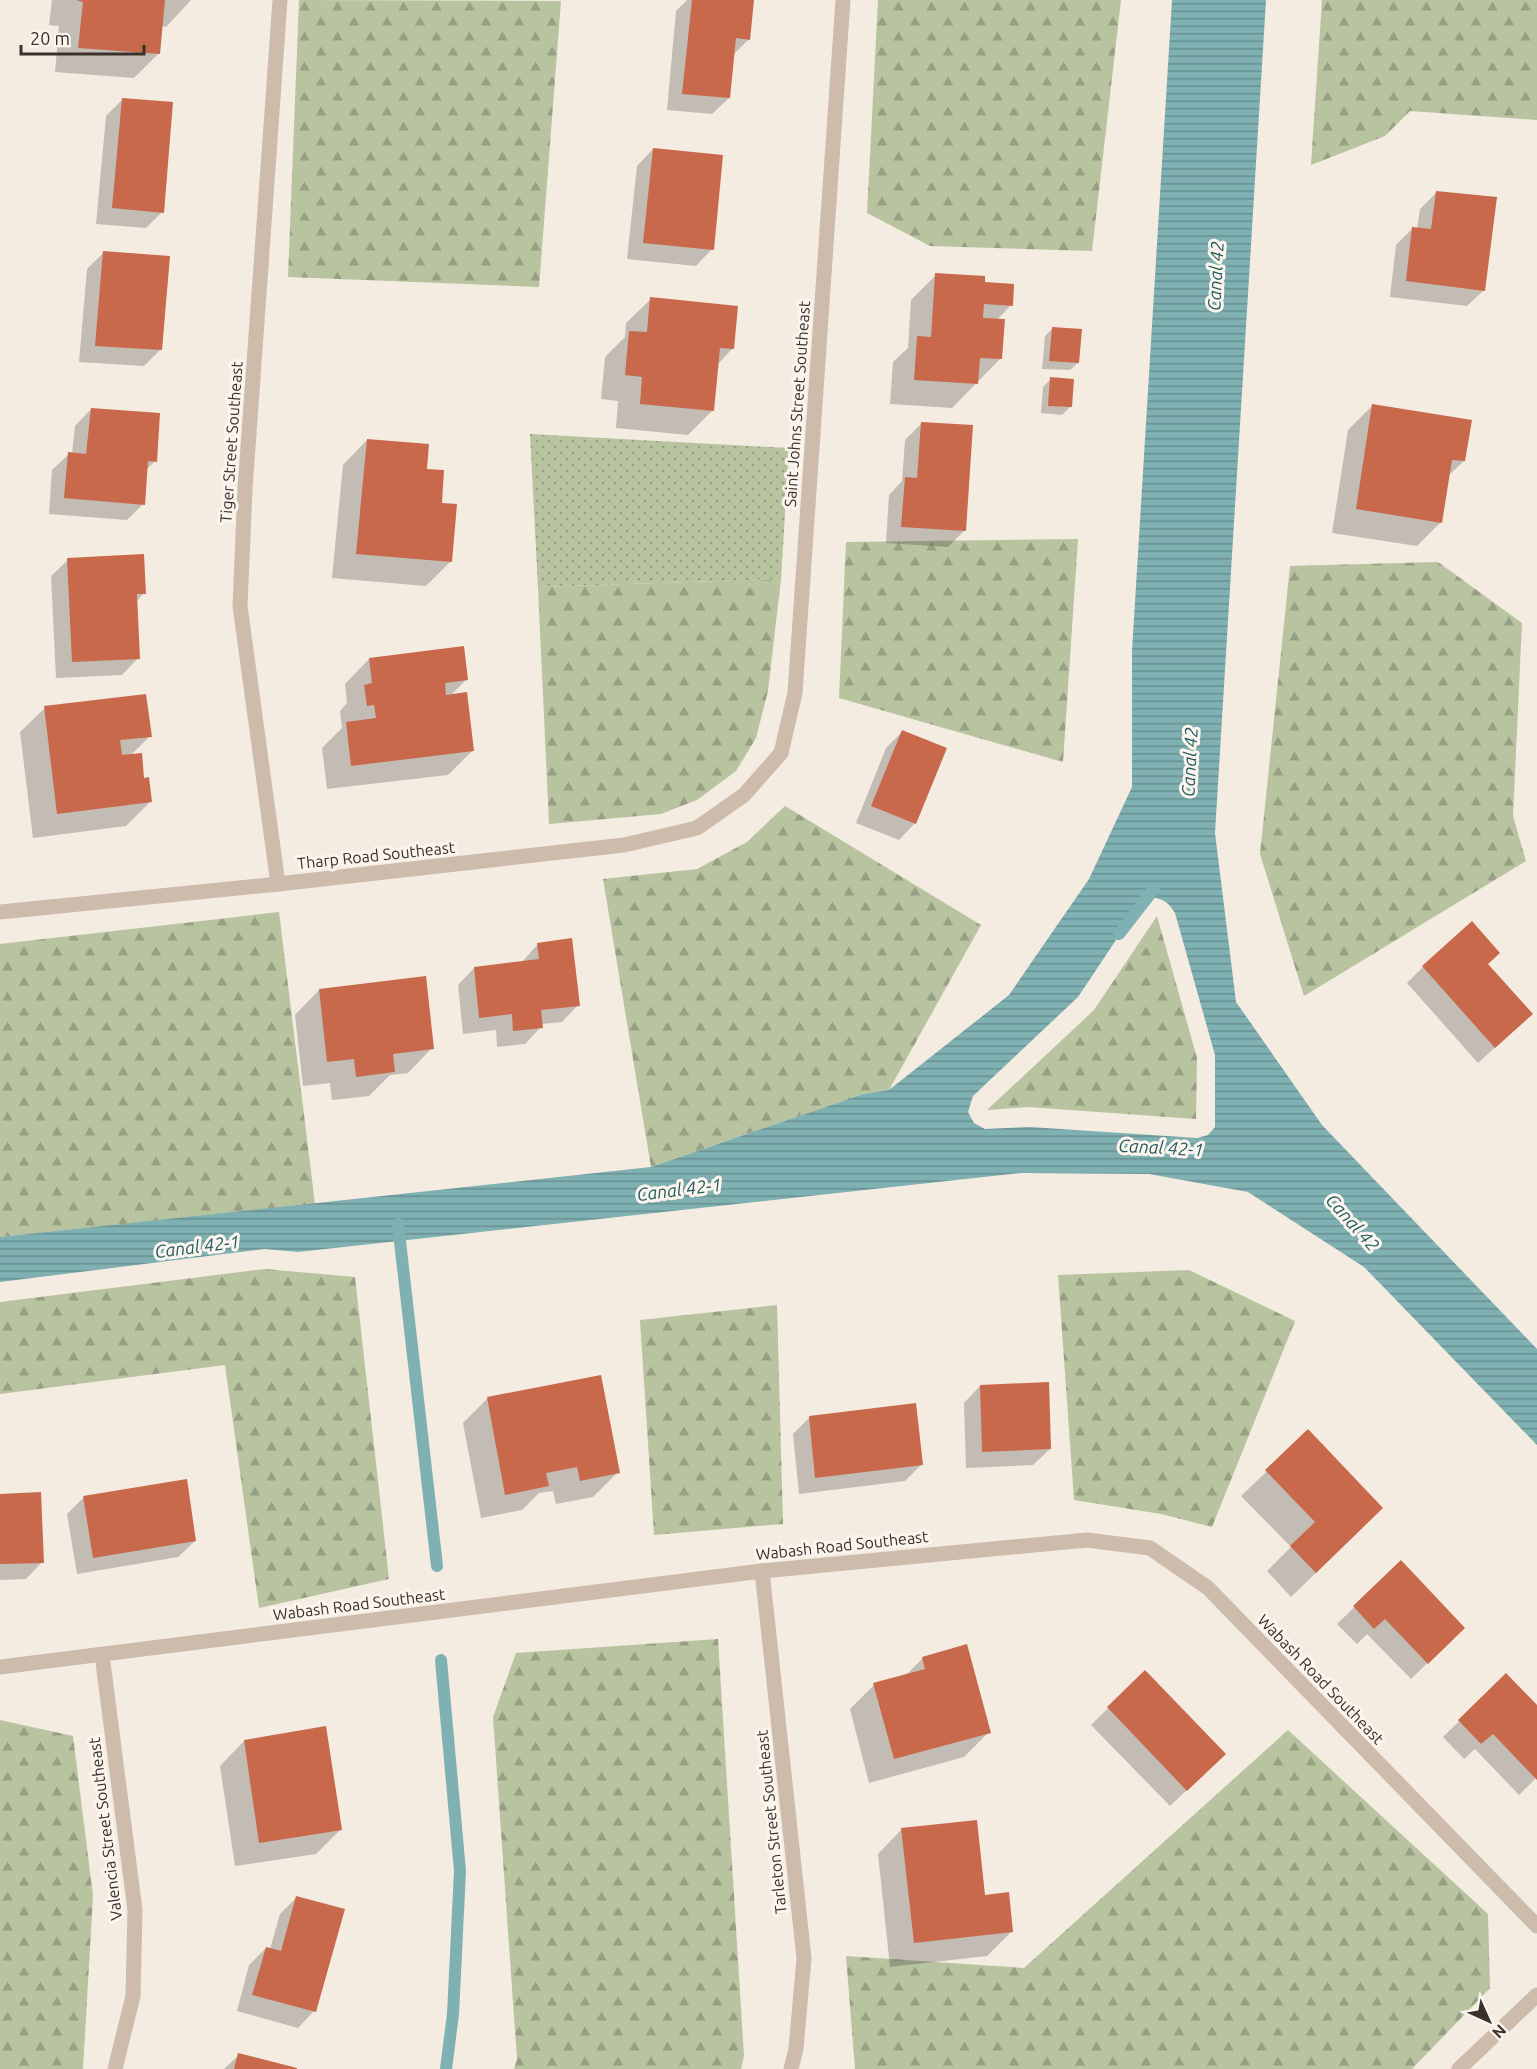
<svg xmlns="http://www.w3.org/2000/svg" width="1537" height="2069" viewBox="0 0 1537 2069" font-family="Ubuntu,sans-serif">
  <defs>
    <pattern id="grass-dots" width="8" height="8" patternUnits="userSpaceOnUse" patternTransform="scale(1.5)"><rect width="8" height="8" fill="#b8c4a0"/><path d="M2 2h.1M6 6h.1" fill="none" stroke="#97a083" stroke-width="1.8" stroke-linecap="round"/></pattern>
    <pattern id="forest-firs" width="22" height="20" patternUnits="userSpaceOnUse" patternTransform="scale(1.5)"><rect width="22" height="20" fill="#b8c4a0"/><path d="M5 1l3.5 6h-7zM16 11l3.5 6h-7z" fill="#97a083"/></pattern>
    <pattern id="water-rules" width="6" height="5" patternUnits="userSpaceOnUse" patternTransform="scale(1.5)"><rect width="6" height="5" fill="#7fb0b2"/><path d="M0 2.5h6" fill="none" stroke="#699091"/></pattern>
  </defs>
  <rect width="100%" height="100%" fill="#f4ebe1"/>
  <!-- grass -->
  <path fill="url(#grass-dots)" d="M530,434L789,448L781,579L538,587Z"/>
  <!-- forest -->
  <g fill="url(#forest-firs)">
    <path d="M299,0L561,1L539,287L288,277Z"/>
    <path d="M878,0H1121L1092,251L930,246L867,213Z"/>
    <path d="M1322,0H1537V120L1410,111L1385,136L1311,165Z"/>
    <path d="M1078,539L1063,762L839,698L846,542Z"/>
    <path d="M1438,562L1522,623L1513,816L1526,861L1304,996L1260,854L1290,566Z"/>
    <path d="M781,579L768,691L756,738L736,771L697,800L661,814L549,824L538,587Z"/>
    <path d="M785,806L981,925L889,1090L863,1094L651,1167L603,879L697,869L747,842Z"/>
    <path d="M279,912L315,1204L0,1237V944Z"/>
    <path d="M1157,916L1197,1058L1196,1119L1028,1107L987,1110L1094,1010Z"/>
    <path d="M265,1269L355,1277L389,1579L259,1608L225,1365L0,1394V1302Z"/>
    <path d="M1189,1270L1295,1321L1212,1527L1161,1514L1074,1500L1058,1275Z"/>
    <path d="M777,1305L783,1524L654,1535L640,1320Z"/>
    <path d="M718,1639L744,2056L741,2069H514L517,2059L493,1717L516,1653Z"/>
    <path d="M0,1720L73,1736L93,1896L83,2069H0Z"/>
    <path d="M1288,1730L1488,1914L1490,1988L1412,2069H855L846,1956L1024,1968Z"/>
  </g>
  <!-- water -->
  <path fill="url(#water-rules)" fill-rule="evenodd" d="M1172,0H1266L1215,833L1236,1002L1322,1125L1537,1349V1445L1364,1267L1248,1192L1149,1174L1021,1173L298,1252L265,1249L0,1282V1237L651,1167L863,1094L889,1090L1009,995L1089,879L1132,787V651ZM1150,897C1164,899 1168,902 1175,913L1215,1055V1127L1208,1135L1197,1138L1030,1127L985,1129L974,1123L968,1112L973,1096L1078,997L1140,904Z"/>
  <!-- shadow -->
  <g fill="#0003">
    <path d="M52,0H191L166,27L161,26L158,54L134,78L55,72L59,26L49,25Z"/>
    <path d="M687,0H752L749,39L733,55L729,98L712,114L667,110L676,11Z"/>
    <path d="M122,100L162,212L146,228L96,224L106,116Z"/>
    <path d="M653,149L712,249L696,266L627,259L637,166Z"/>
    <path d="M1437,192L1484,290L1467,306L1390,297L1396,245L1413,228L1417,229L1420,209Z"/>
    <path d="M104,252L160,350L144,366L79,362L87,269Z"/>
    <path d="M936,275L984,284L1011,305L997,320L1001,358L952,408L890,404L893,362L908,348L911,300Z"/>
    <path d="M651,299L733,348L717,365L712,411L688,435L616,428L618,401L601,399L605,357L625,337L626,323Z"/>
    <path d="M1053,328L1078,363L1070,370L1042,369L1045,336Z"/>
    <path d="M1051,379L1070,407L1062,415L1041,413L1043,387Z"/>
    <path d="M1373,405L1464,461L1448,476L1441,522L1417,546L1332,533L1348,430Z"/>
    <path d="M91,409L155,461L146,470L143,504L127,520L49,514L52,470L69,454H72L75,426Z"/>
    <path d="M922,423L965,530L948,547L886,543L889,495L902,481L905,440Z"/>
    <path d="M367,440L425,470L440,504L450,562L426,586L332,578L343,465Z"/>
    <path d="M68,560L144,593L136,602L138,658L122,675L56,678L51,576Z"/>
    <path d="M369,659L466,680L450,696L473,750L448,775L327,789L322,748L342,728L340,711L347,703L345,684Z"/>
    <path d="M45,708L150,736L131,755L143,779L150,802L126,826L33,838L20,732Z"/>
    <path d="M902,732L915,823L899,840L856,823L886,748Z"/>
    <path d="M538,944L578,1005L562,1022L541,1024V1027L525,1044L497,1047L496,1030L463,1034L458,985L474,968L522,962Z"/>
    <path d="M1486,964L1514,1030L1478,1063L1407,983L1423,967Z"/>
    <path d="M319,990L432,1048L408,1073L390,1075L369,1096L332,1100L330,1083L303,1086L295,1015Z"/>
    <path d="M980,1386L1050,1449L1033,1465L966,1468L964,1403Z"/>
    <path d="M488,1398L618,1472L593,1497L556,1504L553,1491L539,1493L522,1510L481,1518L463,1423Z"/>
    <path d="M810,1417L921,1465L905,1481L799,1494L793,1434Z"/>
    <path d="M1308,1432L1357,1533L1291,1597L1267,1571L1291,1547L1241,1496Z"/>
    <path d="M0,1496L42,1562L26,1579L0,1580Z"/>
    <path d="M84,1497L195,1541L178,1557L77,1574L67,1514Z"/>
    <path d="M1401,1562L1463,1628L1411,1679L1367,1634L1357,1644L1337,1624Z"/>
    <path d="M923,1658L989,1732L964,1757L869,1783L850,1709L874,1685L905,1676Z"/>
    <path d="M1145,1672L1207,1771L1170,1806L1091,1725Z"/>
    <path d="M1506,1675L1537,1707V1777L1519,1795L1475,1749L1464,1759L1443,1737Z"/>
    <path d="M244,1741L341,1829L316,1854L235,1866L220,1766Z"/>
    <path d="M902,1829L984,1897L1011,1932L987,1956L890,1967L878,1854Z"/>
    <path d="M297,1897L314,2011L298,2028L237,2011L249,1965L266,1948L270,1949L280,1914Z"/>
    <path d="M239,2055L294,2069H224Z"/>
  </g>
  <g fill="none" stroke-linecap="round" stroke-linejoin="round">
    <!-- stream -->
    <g stroke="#7fb0b2" stroke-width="12">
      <path d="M1119,934L1154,889"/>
      <path d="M398,1224L437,1566"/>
      <path d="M441,1660L460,1871L453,2014L446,2069"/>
    </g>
  </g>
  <!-- building -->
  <g fill="#c8694b">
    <path d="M76,0H165L160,54L78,48L83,2Z"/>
    <path d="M692,0H754L750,40L736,38L730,98L682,94Z"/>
    <path d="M122,98L173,102L164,213L112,208Z"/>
    <path d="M653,148L723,155L714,250L643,243Z"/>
    <path d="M1436,191L1497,197L1485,291L1406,281L1412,227L1431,229Z"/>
    <path d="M103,251L170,256L162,350L95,346Z"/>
    <path d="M935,273L985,276V282L1014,284L1013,306L984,304L983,318L1005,319L1002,359L980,358L978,384L914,380L917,336L931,337Z"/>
    <path d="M650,297L738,306L734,349L720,348L714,411L640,404L642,377L625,375L629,331L647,332Z"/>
    <path d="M1052,327L1082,329L1079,363L1049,361Z"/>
    <path d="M1050,377L1074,379L1072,407L1048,406Z"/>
    <path d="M1372,404L1472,420L1465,461L1452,460L1442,523L1356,509Z"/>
    <path d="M91,408L160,413L157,462L148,461L145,505L64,498L68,452L86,454Z"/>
    <path d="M921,422L973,425L966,531L901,527L905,477L917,478Z"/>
    <path d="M367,439L429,444L427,469L444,470L442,503L457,504L452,562L356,554Z"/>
    <path d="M144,554L146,594H137L140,659L72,662L67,558Z"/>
    <path d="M464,646L468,680L445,683L446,695L467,692L474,751L351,766L346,722L376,718L374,705L367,706L364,685L372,683L369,658Z"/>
    <path d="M146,694L152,737L120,740L122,755L142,753L144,778L149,777L152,802L57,814L44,706Z"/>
    <path d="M902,730L947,748L916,824L871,806Z"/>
    <path d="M1472,921L1500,953L1488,964L1533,1014L1495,1048L1422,966Z"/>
    <path d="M572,938L580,1006L541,1010L543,1028L513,1031L512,1014L479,1018L474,967L539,959L537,943Z"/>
    <path d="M426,976L434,1049L393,1054L395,1072L356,1077L354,1059L327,1062L319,989Z"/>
    <path d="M601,1375L620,1473L580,1481L577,1467L546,1473L549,1486L505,1495L487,1397Z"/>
    <path d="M1049,1382L1051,1449L982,1452L980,1385Z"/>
    <path d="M916,1403L923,1465L815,1478L809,1416Z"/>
    <path d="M1308,1429L1383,1508L1316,1573L1290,1546L1315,1522L1265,1470Z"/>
    <path d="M187,1479L196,1541L93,1558L83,1496Z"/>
    <path d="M41,1492L44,1563L0,1564V1494Z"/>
    <path d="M1401,1560L1465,1628L1428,1664L1385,1619L1374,1629L1353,1606Z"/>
    <path d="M967,1644L991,1733L894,1759L873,1683L925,1669L922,1657Z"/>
    <path d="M1145,1670L1226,1754L1187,1791L1107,1707Z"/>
    <path d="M1506,1673L1537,1705V1780L1493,1734L1481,1744L1458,1720Z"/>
    <path d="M326,1726L342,1830L259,1843L244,1740Z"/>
    <path d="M977,1820L985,1895L1009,1892L1013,1932L914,1943L901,1828Z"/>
    <path d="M296,1896L345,1909L316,2012L252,1995L266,1947L281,1951Z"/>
    <path d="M238,2053L297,2068V2069H234Z"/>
  </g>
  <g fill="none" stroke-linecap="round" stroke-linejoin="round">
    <!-- minor -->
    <g stroke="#cdbbac" stroke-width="15">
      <path d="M278,884L240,606L245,489L280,0"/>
      <path d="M0,912L278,884L624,845L697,828L744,795L781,753L795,693L843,0"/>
      <path d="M762,1571L804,1958L796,2049L791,2069"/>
      <path d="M102,1655L135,1910L133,1996L115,2069"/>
      <path d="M0,1667L762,1571L1087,1540L1150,1548L1208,1588L1537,1926"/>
      <path d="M1459,2069L1537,1995"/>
    </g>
  </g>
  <g text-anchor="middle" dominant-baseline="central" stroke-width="6" stroke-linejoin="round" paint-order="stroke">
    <!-- street labels -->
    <g font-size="16" fill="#3b302b" stroke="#fbf5ee">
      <text transform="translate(797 404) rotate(-86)">Saint Johns Street Southeast</text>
      <text transform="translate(231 442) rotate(-86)">Tiger Street Southeast</text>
      <text transform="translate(376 855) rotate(-6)">Tharp Road Southeast</text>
      <text transform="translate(842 1545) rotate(-6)">Wabash Road Southeast</text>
      <text transform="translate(359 1604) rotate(-7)">Wabash Road Southeast</text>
      <text transform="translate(1321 1679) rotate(46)">Wabash Road Southeast</text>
      <text transform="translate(771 1822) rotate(-96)">Tarleton Street Southeast</text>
      <text transform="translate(105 1829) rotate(-97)">Valencia Street Southeast</text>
    </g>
    <!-- water labels -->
    <g font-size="18" font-style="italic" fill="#1f5a5e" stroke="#fbf5ee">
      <text transform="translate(1215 276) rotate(-87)">Canal 42</text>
      <text transform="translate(1189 762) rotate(-87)">Canal 42</text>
      <text transform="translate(1161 1147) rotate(3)">Canal 42-1</text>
      <text transform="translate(679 1189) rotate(-7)">Canal 42-1</text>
      <text transform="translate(1353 1222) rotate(48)">Canal 42</text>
      <text transform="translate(197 1246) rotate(-7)">Canal 42-1</text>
    </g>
  </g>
  <!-- north arrow -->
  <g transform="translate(1489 2021) rotate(135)" stroke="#fbf5ee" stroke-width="4.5" paint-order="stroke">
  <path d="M0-4.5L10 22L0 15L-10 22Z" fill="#3b302b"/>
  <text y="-9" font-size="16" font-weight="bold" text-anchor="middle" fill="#3b302b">N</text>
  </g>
  <!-- scale -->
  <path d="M21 45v9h123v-9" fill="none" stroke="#3b302b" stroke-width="3"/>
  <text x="30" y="45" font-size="18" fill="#3b302b" stroke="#fbf5ee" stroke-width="4.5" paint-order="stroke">20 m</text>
</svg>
